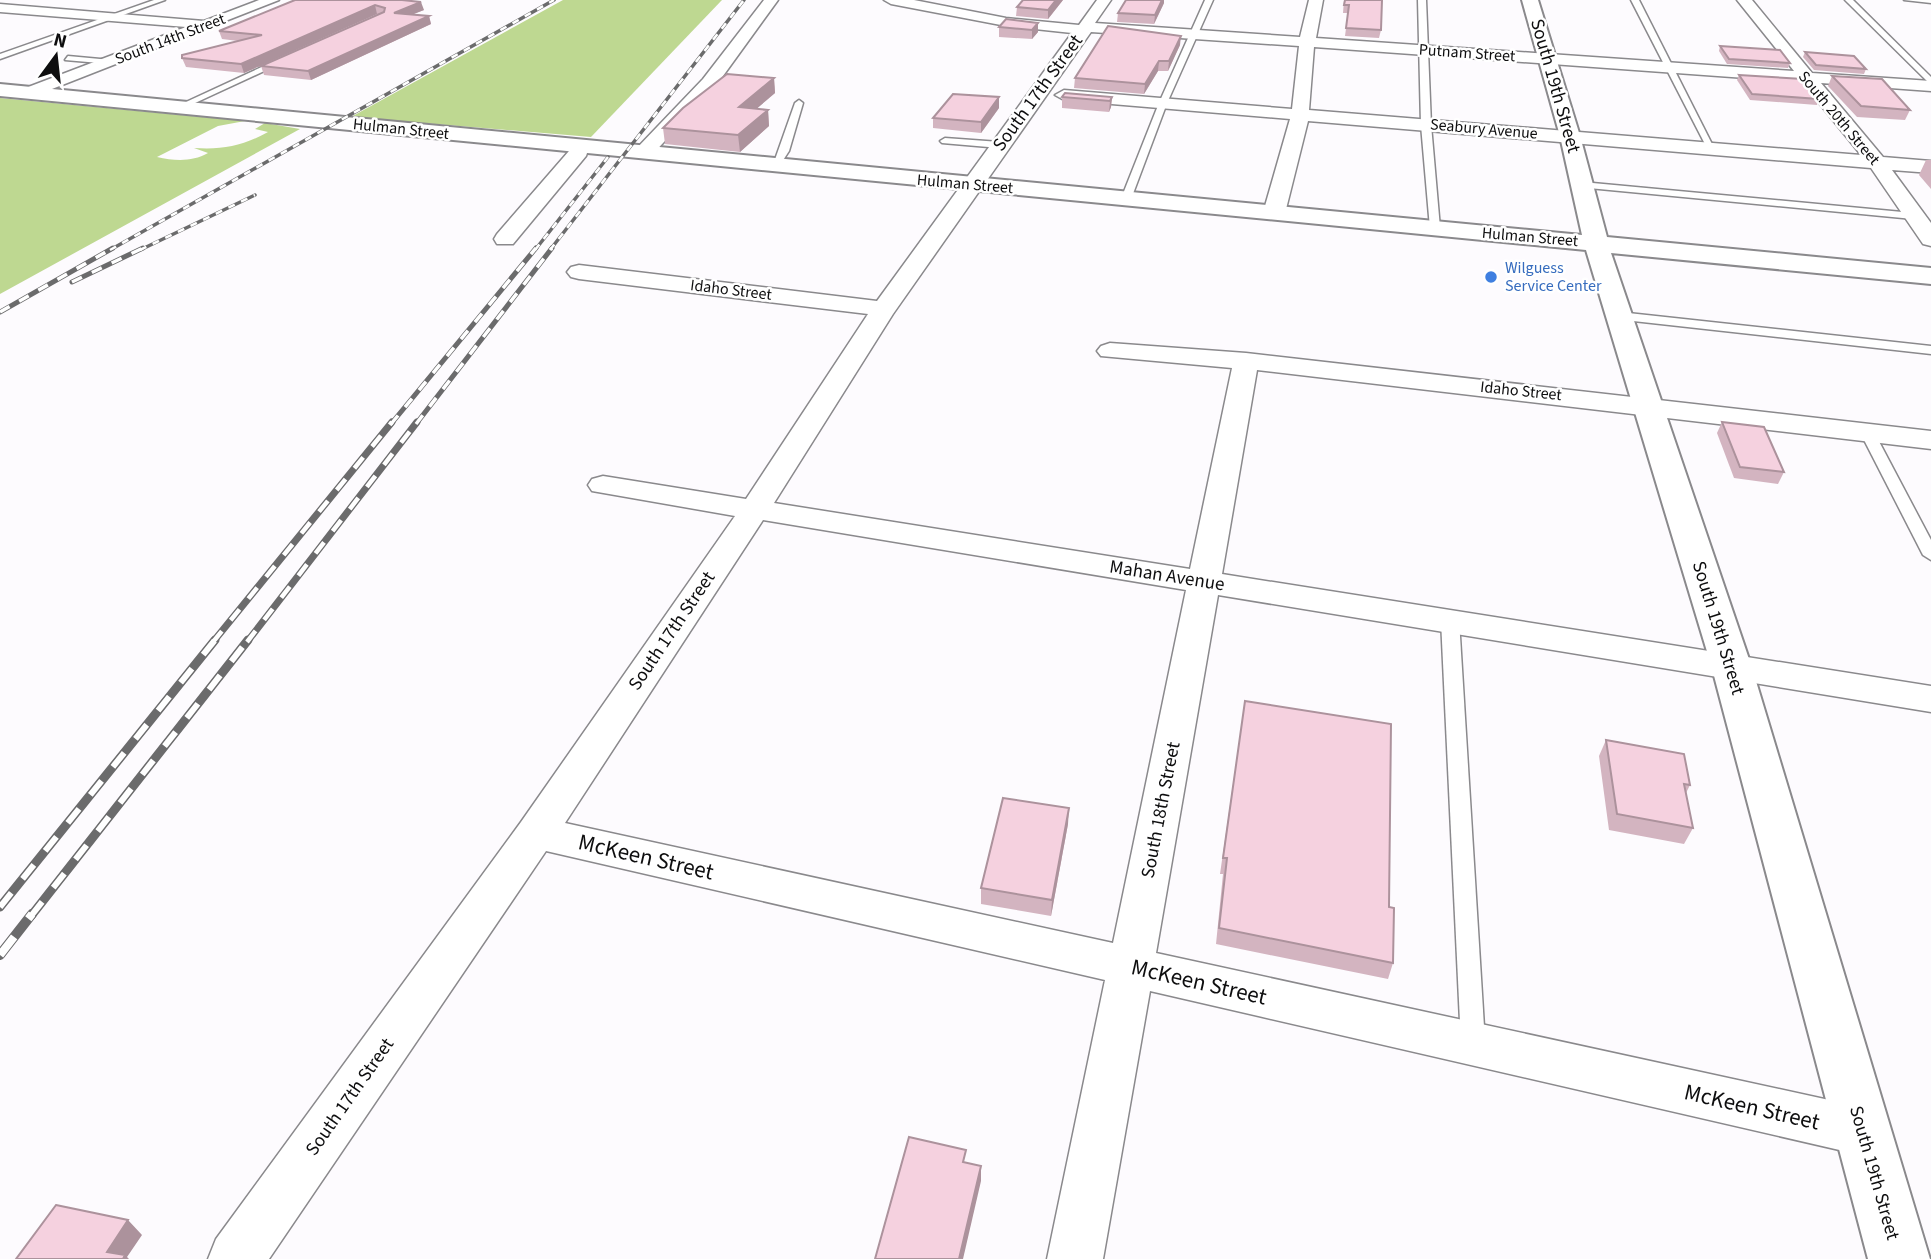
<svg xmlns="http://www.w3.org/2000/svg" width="1931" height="1259" viewBox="0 0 1931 1259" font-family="'Source Sans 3',sans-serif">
  <rect width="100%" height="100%" fill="#fdfbfe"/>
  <!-- green -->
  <g fill="#bed891">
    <path d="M563,0H722L591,137L351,117Z"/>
    <path d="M0,98L245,121L218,126L157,157C175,161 192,162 208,153L194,148C222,150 243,146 268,132L255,129L265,123L300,129L0,294Z"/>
  </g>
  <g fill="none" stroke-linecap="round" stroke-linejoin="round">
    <defs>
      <g id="service">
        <path d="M154,0H165L0,59V54Z"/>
        <path d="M1205,0H1213L1167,103L1131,199L1122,201L1121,199L1159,103Z"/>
        <path d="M1418,0H1426L1431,125L1440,228L1435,231L1430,228L1421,125Z"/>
        <path d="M1631,0H1639L1715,150L1707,148Z"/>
        <path d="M1845,0H1853L1931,77V85Z"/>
        <path d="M1904,0H1931V3Z"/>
        <path d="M68,56L111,60L115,62L111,64L65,60Z"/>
        <path d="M279,59L286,61L180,110L173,108Z"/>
        <path d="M799,100L803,103L789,151L778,168H772L795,103Z"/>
        <path d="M945,138L1000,142L1005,145L1000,148L942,143L940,141Z"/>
        <path d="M1582,182L1913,213L1918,216L1913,219L1578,187L1577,185Z"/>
        <path d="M1619,312L1931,346V354L1615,319L1613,316Z"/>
        <path d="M1867,428L1874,432L1931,540V560L1923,555L1860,432Z"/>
        <path d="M1450,614L1459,620L1485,1043L1482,1051L1473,1054L1464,1051L1461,1043L1441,620Z"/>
      </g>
      <g id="minor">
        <path d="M259,0H279L29,98L23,97L20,93L23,89L186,27L0,12V4L204,21Z"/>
        <path d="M764,0H778L715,87L650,157H636L633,153L636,149L703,79Z"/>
        <path d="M884,0H914L1006,18L1079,25L1097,0H1111L1095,23L1300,37L1309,0H1323L1316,38L1794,71L1737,0H1752L1812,73L1931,81V91L1821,83L1883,157L1931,161V173L1892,170L1931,223V246L1923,244L1871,168L1308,121L1285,213L1274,219L1263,213L1290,119L1064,100L1055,95L1064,90L1292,109L1299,46L1091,32L893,314L774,503L1190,569L1232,368L1101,356L1097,351L1101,346L1110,343L1246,353L1931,431V449L1257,370L1222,574L1931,686V712L1218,595L1156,953L1861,1107L1879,1114L1887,1131L1879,1148L1861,1155L1150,991L1103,1259H1047L1105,980L546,851L269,1259H208L216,1239L521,822L735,516L592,491L588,485L592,479L603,476L746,499L868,314L579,279L571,277L567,272L571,267L579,265L877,301L1072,33L1006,26L891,4ZM1314,47L1802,82L1861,155L1309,110ZM763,520L1186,590L1113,943L565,823Z"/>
        <path d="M579,141L589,147L586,156L513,244H497L494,239L497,234L569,151L572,143Z"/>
      </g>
      <path id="tertiary" d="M1522,0H1538L1580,136L1607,237L1931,268V284L1611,253L1752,668L1930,1259H1868L1712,668L1586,250L0,96V84L1582,235L1560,136Z"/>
    </defs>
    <!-- service casing -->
    <use href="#service" stroke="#8a898c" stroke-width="3"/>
    <!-- minor casing -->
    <use href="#minor" stroke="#8a898c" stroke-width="3"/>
    <!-- tertiary casing -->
    <use href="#tertiary" stroke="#8a898c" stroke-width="4"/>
    <!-- service -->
    <use href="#service" fill="#fff" fill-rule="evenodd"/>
    <!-- minor -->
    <use href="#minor" fill="#fff" fill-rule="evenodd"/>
    <!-- tertiary -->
    <use href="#tertiary" fill="#fff" fill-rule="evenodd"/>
    <defs>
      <g id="rail-far4">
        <path d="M110,250L554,0"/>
        <path d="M140,250L255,195"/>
        <path d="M535,250L608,157"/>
        <path d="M550,250L744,0"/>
      </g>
      <g id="rail-far3">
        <path d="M72,282L143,248"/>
        <path d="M0,312L113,248"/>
        <path d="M391,424L536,248"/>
        <path d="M416,424L552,248"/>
      </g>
      <g id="rail-far2">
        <path d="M213,642L392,422"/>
        <path d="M247,642L417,422"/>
      </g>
      <g id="rail-far1">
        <path d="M0,907L215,640"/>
        <path d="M31,916L248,640"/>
      </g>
      <path id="rail" d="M0,955L32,914"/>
    </defs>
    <!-- rail-far4 casing -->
    <use href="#rail-far4" stroke="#6b6b6c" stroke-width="3.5"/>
    <!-- rail-far3 casing -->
    <use href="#rail-far3" stroke="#6b6b6c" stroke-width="5"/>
    <!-- rail-far2 casing -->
    <use href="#rail-far2" stroke="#6b6b6c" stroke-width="7"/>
    <!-- rail-far1 casing -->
    <use href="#rail-far1" stroke="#6b6b6c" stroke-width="9"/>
    <!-- rail casing -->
    <use href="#rail" stroke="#6b6b6c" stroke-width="10"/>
    <!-- rail-far4 -->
    <use href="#rail-far4" stroke="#fff" stroke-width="2.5" stroke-dasharray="7" stroke-linecap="butt"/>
    <!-- rail-far3 -->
    <use href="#rail-far3" stroke="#fff" stroke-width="3.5" stroke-dasharray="11" stroke-linecap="butt"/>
    <!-- rail-far2 -->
    <use href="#rail-far2" stroke="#fff" stroke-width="4.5" stroke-dasharray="14" stroke-linecap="butt"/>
    <!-- rail-far1 -->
    <use href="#rail-far1" stroke="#fff" stroke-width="6" stroke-dasharray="18" stroke-linecap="butt"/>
    <!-- rail -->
    <use href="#rail" stroke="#fff" stroke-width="8" stroke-dasharray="23" stroke-linecap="butt"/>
  </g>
  <!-- wall -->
  <g fill="#d3b4c0">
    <path d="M402,0L424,10L413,14L429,16L431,24L311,80L264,75L261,66L379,14H377L244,73L186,67L182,58L238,41L222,39L219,31Z"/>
    <path d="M1023,0H1063L1048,19L1016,16L1017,7Z"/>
    <path d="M1126,0H1164V3L1154,24L1117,22L1118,13Z"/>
    <path d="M1344,0L1381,30L1379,38L1345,36L1348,13H1343Z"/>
    <path d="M1006,19L1038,32L1032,39L999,37V27Z"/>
    <path d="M1180,45L1168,71H1158L1144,94L1074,88L1075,78Z"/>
    <path d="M1720,46L1790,63L1788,68L1727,64L1719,51Z"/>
    <path d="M1805,52L1866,69L1864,74L1814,70L1803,57Z"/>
    <path d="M1739,75L1819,99L1817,105L1750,100L1737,80Z"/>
    <path d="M1832,76L1910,110L1905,120L1857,117L1828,86Z"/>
    <path d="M774,78L775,93L756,109L768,110L769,126L740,152L665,144L663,128Z"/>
    <path d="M1062,97H1112L1111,107L1109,112L1062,108Z"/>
    <path d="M999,108L981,133L933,128V118Z"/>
    <path d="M1926,160H1931V189L1919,175Z"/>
    <path d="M1722,422L1784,472L1778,484L1734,478L1717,433Z"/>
    <path d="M1245,701L1389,907L1393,963L1388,979L1216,944L1223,874H1220Z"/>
    <path d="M1606,740L1690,785L1686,793L1693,828L1684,844L1609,830L1599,756Z"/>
    <path d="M1068,824L1051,916L981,904V888Z"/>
  </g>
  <!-- shaded-wall -->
  <g fill="#ac929c">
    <path d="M1056,0H1063L1048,19V10Z"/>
    <path d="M1162,0H1164V3L1154,24L1155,15Z"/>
    <path d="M421,2L424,10L396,21L394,13Z"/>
    <path d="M375,5L377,14L244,73L241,64Z"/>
    <path d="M429,16L431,24L311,80L308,71Z"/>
    <path d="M1038,23V32L1032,39V30Z"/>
    <path d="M1181,36L1180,45L1168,71L1169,61Z"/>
    <path d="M1159,61L1158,71L1144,94L1145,84Z"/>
    <path d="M774,78L775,93L741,122L739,107Z"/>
    <path d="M999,97V108L981,133V122Z"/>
    <path d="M1112,97L1111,107L1109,112L1110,101Z"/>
    <path d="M768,110L769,126L740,152L738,135Z"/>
    <path d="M1069,808L1068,824L1051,916L1052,900Z"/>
    <path d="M981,1166V1181L963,1259H959Z"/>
    <path d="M128,1220L142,1235L127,1257L129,1259H114L107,1252Z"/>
  </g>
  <!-- building -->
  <g fill="#f5d1df" stroke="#ac929c" stroke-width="2">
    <path d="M295,0H402L421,2L394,13L429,16L308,71L261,66L384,12L385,8L375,5L241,64L182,58V55L262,35L219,31Z"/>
    <path d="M1023,0H1056L1048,10L1017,7Z"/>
    <path d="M1126,0H1162L1155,15L1118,13Z"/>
    <path d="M1345,0H1382L1381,30L1346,28L1349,5H1344Z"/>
    <path d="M1006,19L1038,23L1032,30L999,27Z"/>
    <path d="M1108,26L1181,36L1169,61H1159L1145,84L1075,78Z"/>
    <path d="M1720,46L1780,50L1790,63L1729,59Z"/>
    <path d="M1805,52L1854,56L1866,69L1816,65Z"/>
    <path d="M727,74L774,78L739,107L768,110L738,135L663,128L683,108Z"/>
    <path d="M1739,75L1803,79L1819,99L1752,94Z"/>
    <path d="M1832,76L1882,79L1910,110L1861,106Z"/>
    <path d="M1065,93L1112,97L1110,101L1062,97Z"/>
    <path d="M953,94L999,97L981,122L933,118Z"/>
    <path d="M1722,422L1764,427L1784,472L1740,467Z"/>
    <path d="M1245,701L1391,724L1389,907L1394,908L1393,963L1219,928L1227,858H1223Z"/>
    <path d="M1606,740L1684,754L1690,785L1684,784L1693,828L1617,814Z"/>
    <path d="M1003,798L1069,808L1052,900L981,888Z"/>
    <path d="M909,1137L966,1150L963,1162L981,1166L959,1259H875Z"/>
    <path d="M56,1205L128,1220L107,1252L125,1255L123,1259H16Z"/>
  </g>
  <!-- markers -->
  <circle fill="#3f7fe0" stroke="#fff" stroke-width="2.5" cx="1491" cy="277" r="7"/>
  <g text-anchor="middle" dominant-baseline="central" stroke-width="5" stroke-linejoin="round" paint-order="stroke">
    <!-- far-street labels -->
    <g font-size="16" fill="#0e0e0f" stroke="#fff">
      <text transform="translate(170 39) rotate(-21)">South 14th Street</text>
      <text transform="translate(1467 53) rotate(4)">Putnam Street</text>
      <text transform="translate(1839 118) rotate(50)">South 20th Street</text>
      <text transform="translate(401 129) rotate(6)">Hulman Street</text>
      <text transform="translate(1484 129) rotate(5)">Seabury Avenue</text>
      <text transform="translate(965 184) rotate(5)">Hulman Street</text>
      <text transform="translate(1530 237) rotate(5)">Hulman Street</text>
      <text transform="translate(731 290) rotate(7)">Idaho Street</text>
      <text transform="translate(1521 391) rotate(6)">Idaho Street</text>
    </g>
    <!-- far-shop labels -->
    <g font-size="16" fill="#366cbe" stroke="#fff" text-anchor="start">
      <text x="1505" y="268">Wilguess<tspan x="1505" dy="18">Service Center</tspan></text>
    </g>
    <!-- street labels -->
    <g font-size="19" fill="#0e0e0f" stroke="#fff">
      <text transform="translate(1555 86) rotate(74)">South 19th Street</text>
      <text transform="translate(1038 93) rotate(-54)">South 17th Street</text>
      <text transform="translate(1167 576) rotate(9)">Mahan Avenue</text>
      <text transform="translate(1718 628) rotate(73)">South 19th Street</text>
      <text transform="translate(672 631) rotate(-56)">South 17th Street</text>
      <text transform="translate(1161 810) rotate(-79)">South 18th Street</text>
      <text transform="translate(350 1097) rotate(-55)">South 17th Street</text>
      <text transform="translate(1874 1173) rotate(74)">South 19th Street</text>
    </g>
    <!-- near-street labels -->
    <g font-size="23" fill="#0e0e0f" stroke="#fff">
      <text transform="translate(646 857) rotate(13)">McKeen Street</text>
      <text transform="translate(1199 982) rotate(13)">McKeen Street</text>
      <text transform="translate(1752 1107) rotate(13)">McKeen Street</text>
    </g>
  </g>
  <!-- north arrow -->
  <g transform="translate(56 56) rotate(15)" stroke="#ffffff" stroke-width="5" paint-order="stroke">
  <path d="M0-5L12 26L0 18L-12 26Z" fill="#0e0e0f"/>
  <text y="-10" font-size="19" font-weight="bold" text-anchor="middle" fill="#0e0e0f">N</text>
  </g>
</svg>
